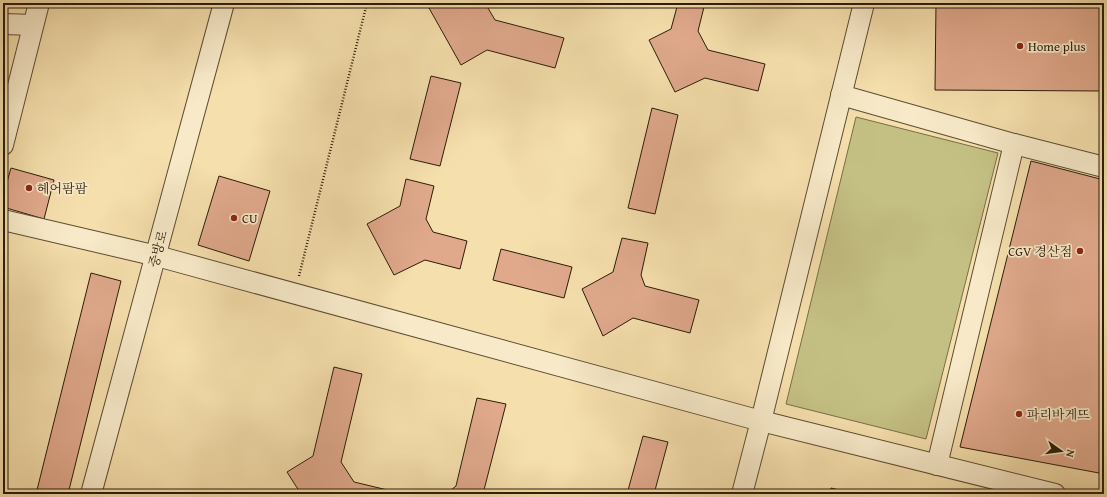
<svg xmlns="http://www.w3.org/2000/svg" width="1107" height="497" viewBox="0 0 1107 497" font-family="'Gentium Book Plus','Noto Serif KR',serif">
  <rect width="100%" height="100%" fill="#f5dfac"/>
  <filter id="stains"><feTurbulence type="fractalNoise" baseFrequency=".005" numOctaves="4"/><feColorMatrix values="0 0 0 0 .2 0 0 0 0 .09 0 0 0 0 .02 0 0 0 .5 -.17"/></filter>
  <radialGradient id="worn" r=".72"><stop offset=".6" stop-color="#630" stop-opacity="0"/><stop offset="1" stop-color="#630" stop-opacity=".3"/></radialGradient>
  <!-- green -->
  <path fill="#c4c084" stroke="#786e46" d="M856,117L998,153L926,439L786,404Z"/>
  <!-- building -->
  <g fill="#e0a98c" stroke="#2b1c09">
    <path d="M438,3H485L495,20L564,38L555,68L487,50L461,65L429,8Z"/>
    <path d="M678,3H705L698,31L708,50L765,64L758,91L705,78L675,92L649,40L671,29Z"/>
    <path d="M936,3H1104V134V91L935,90Z"/>
    <path d="M431,76L461,83L440,166L410,159Z"/>
    <path d="M652,108L678,115L655,214L628,208Z"/>
    <path d="M1031,161L1104,180V453L1099,473L960,447Z"/>
    <path d="M11,168L54,180L44,219L3,207V196Z"/>
    <path d="M219,176L270,191L249,261L198,245Z"/>
    <path d="M406,179L434,186L426,219L433,232L467,241L460,269L425,260L394,275L367,224L400,206Z"/>
    <path d="M622,238L648,243L641,275L645,286L699,300L690,333L633,318L603,336L582,289L613,272Z"/>
    <path d="M501,249L572,267L564,298L493,280Z"/>
    <path d="M91,273L121,281L68,494H36Z"/>
    <path d="M334,367L362,374L341,462L354,482L396,492V494H301L287,472L313,456Z"/>
    <path d="M477,398L506,404L484,490L487,494H446L456,486Z"/>
    <path d="M643,436L668,442L654,494H627Z"/>
    <path d="M831,488L856,494H829Z"/>
  </g>
  <g fill="none" stroke-linecap="round" stroke-linejoin="round">
    <defs>
      <g id="minor">
        <path d="M3,24L33,25"/>
        <path d="M841,95L1014,144L937,465"/>
        <path d="M1014,144L1104,167"/>
        <path d="M3,145L39,3"/>
        <path d="M3,220L157,256L761,421L1055,494"/>
        <path d="M91,494L224,3"/>
        <path d="M742,494L761,421L864,3"/>
      </g>
    </defs>
    <!-- minor casing -->
    <use href="#minor" stroke="#5e4d32" stroke-width="22"/>
    <!-- path -->
    <path stroke="#2b1c09" stroke-width="2.5" stroke-dasharray="1 2" stroke-linecap="butt" d="M299,276L367,3"/>
    <!-- minor -->
    <use href="#minor" stroke="#f8eac9" stroke-width="20"/>
  </g>
  <!-- markers -->
  <g fill="#8f2418" stroke="#f8eac9" stroke-width="1.5">
    <circle cx="1020" cy="46" r="4"/>
    <circle cx="29" cy="188" r="4"/>
    <circle cx="234" cy="218" r="4"/>
    <circle cx="1080" cy="251" r="4"/>
    <circle cx="1019" cy="414" r="4"/>
  </g>
  <g text-anchor="middle" dominant-baseline="central" stroke-width="3.5" stroke-linejoin="round" paint-order="stroke">
    <!-- poi labels -->
    <g font-size="13" fill="#2b1c09" stroke="#f8eac9" text-anchor="start">
      <text x="1028" y="46">Home plus</text>
      <text x="37" y="188">헤어팜팜</text>
      <text x="242" y="218">CU</text>
      <text x="1072" y="251" text-anchor="end">CGV 경산점</text>
      <text x="1027" y="414">파리바게뜨</text>
    </g>
    <!-- street labels -->
    <g font-size="13" fill="#2b1c09" stroke="#f8eac9">
      <text transform="translate(158 249) rotate(-75)">중방로</text>
    </g>
  </g>
  <!-- margin -->
  <rect width="1107" height="497" fill="none" stroke="#f5dfac" stroke-width="16"/>
  <rect x="4" y="4" width="1099" height="489" fill="none" stroke="#2b1c09" stroke-width="2"/>
  <rect x="8" y="8" width="1091" height="481" fill="none" stroke="#2b1c09"/>
  <!-- north arrow -->
  <g transform="translate(1061 451) rotate(104)" stroke="#f8eac9" stroke-width="3" paint-order="stroke">
  <path d="M0-3L7 15L0 10L-7 15Z" fill="#2b1c09"/>
  <text y="-6" font-size="11" font-weight="bold" text-anchor="middle" fill="#2b1c09">N</text>
  </g>
  <rect width="100%" height="100%" filter="url(#stains)"/>
  <rect width="100%" height="100%" fill="url(#worn)"/>
</svg>
